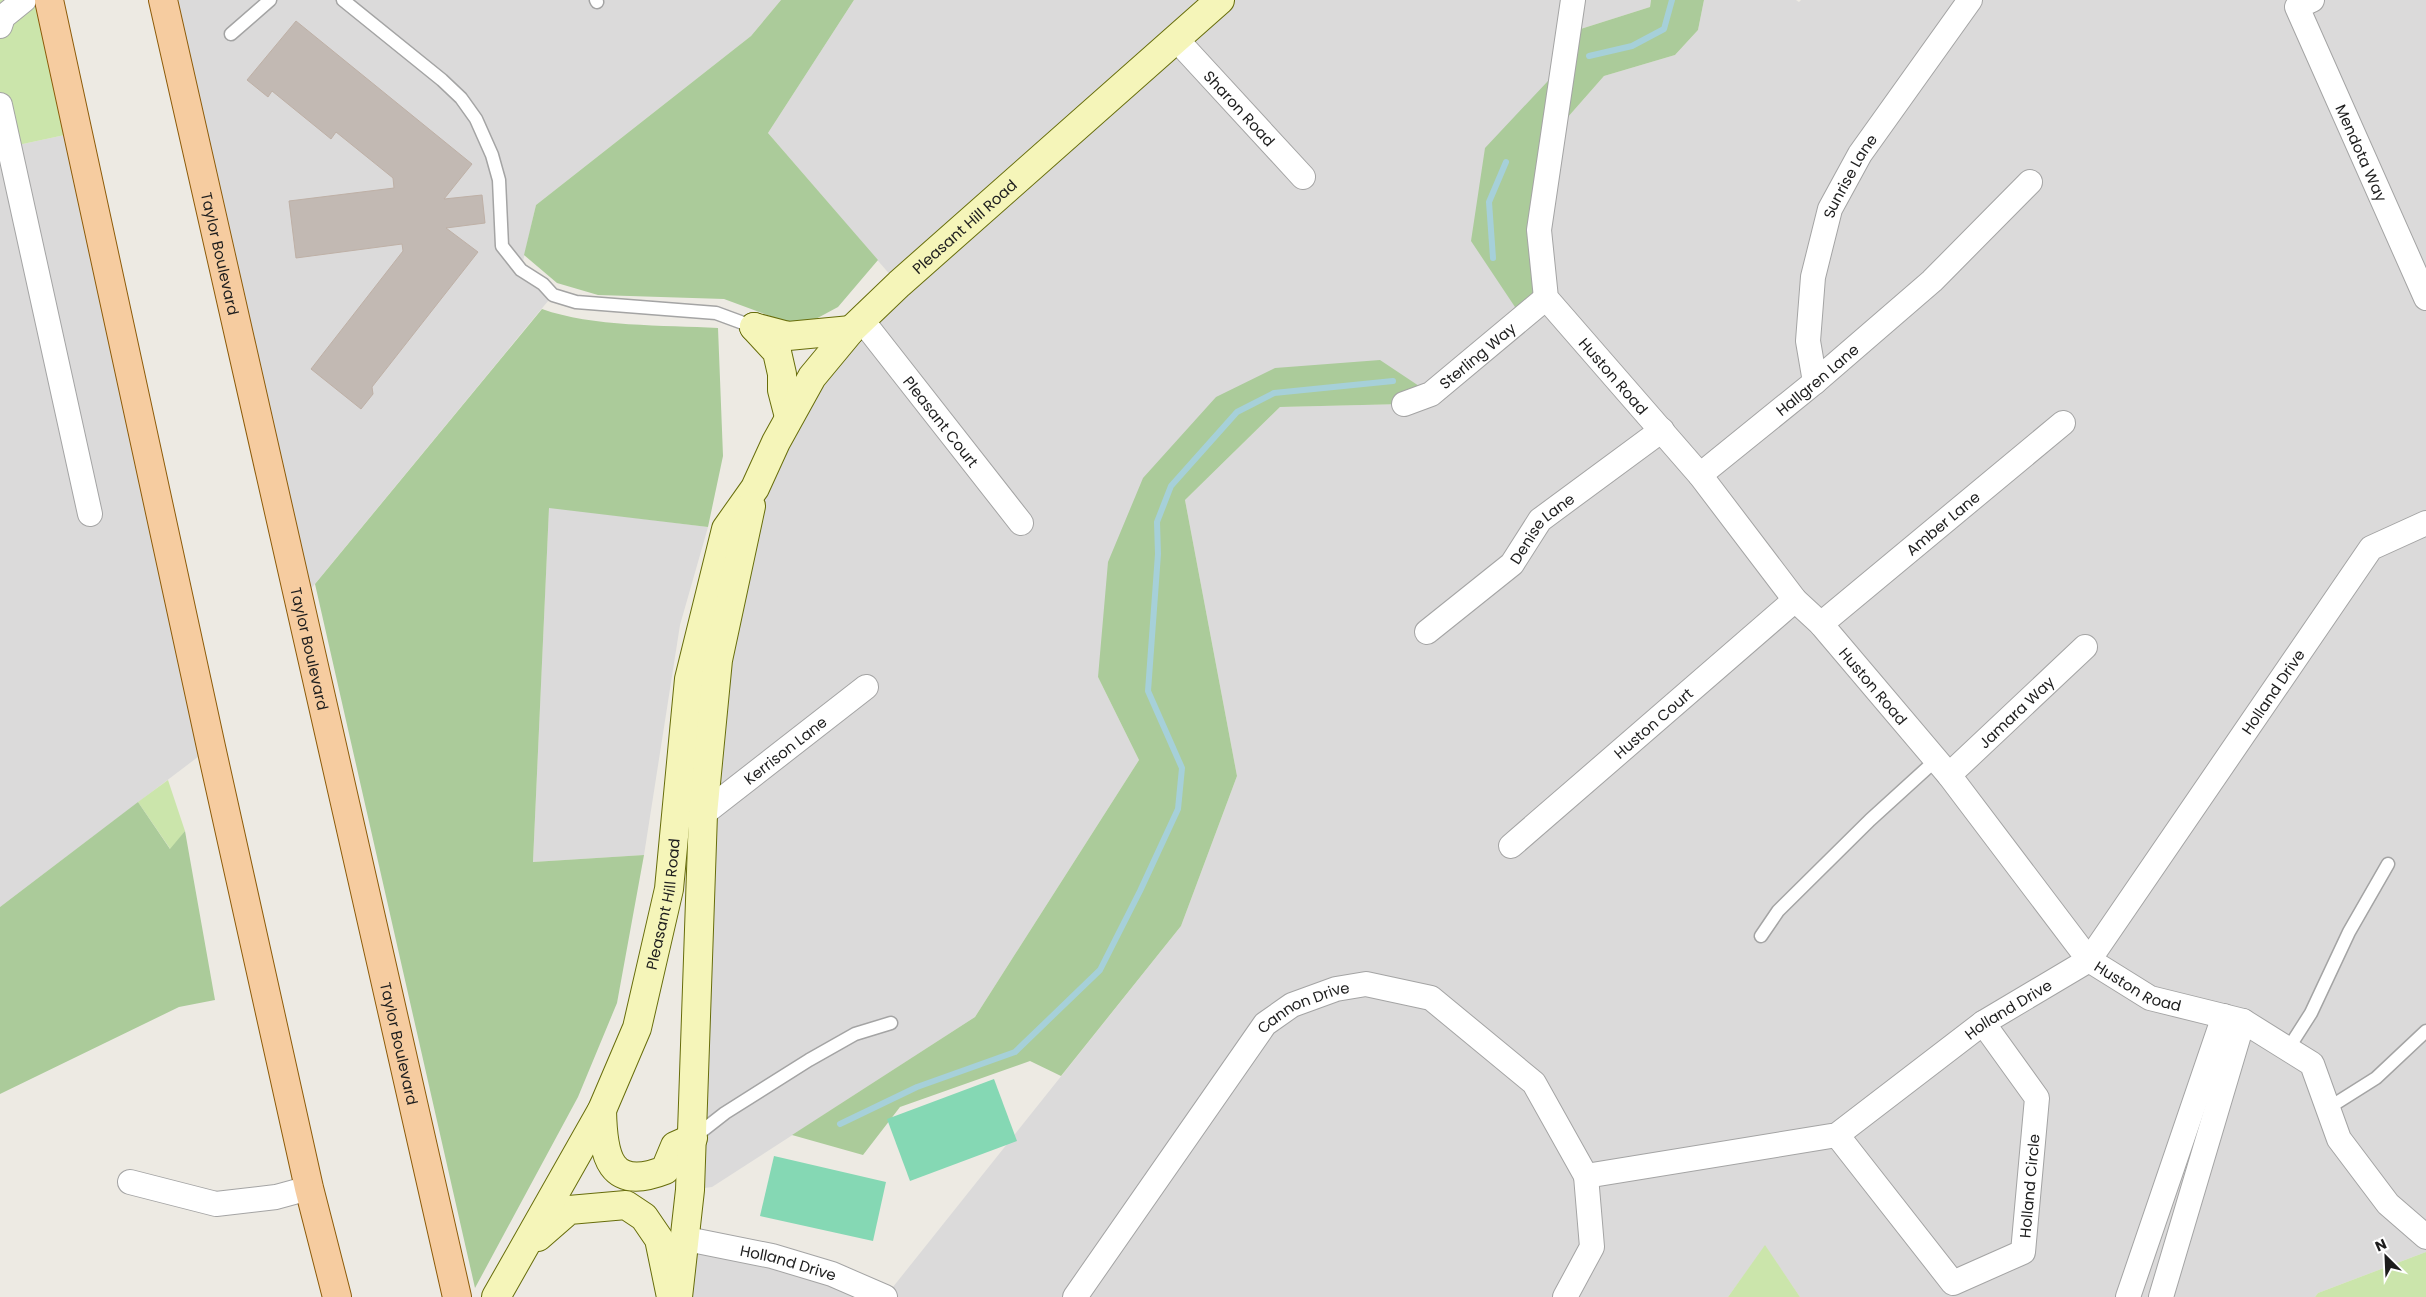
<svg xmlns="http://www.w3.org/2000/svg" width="2426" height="1297" viewBox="0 0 2426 1297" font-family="Poppins,sans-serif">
  <rect width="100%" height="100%" fill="#edeae3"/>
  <!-- residential -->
  <g fill="#dbdada">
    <path d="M164,0H781L751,36L536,205L521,270L553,295L300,602Z"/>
    <path d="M854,0H1651L1650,7L1568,33L1553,134L1604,76L1675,55L1698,30L1704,0H1796L1799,2L1801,0H2426V1252L2318,1293L2315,1297H1800L1765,1246L1728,1297H678L687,1239L885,1297L1181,926L1237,776L1185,500L1280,407L1404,404L1216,397L1098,677L1139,760L975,1017L712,1187L690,1190L718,660L776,442L898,284L768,133Z"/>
    <path d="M74,133L211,747L0,907V152L4,148Z"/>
    <path d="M549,507L708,527L680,625L644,855L533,862Z"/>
  </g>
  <!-- grass -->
  <g fill="#cbe5ab">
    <path d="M0,0H46L74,133L4,148L0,152Z"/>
    <path d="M168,780L185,831L171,850L138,802Z"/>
    <path d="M1765,1245L1800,1297H1728Z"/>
    <path d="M2426,1252V1297H2315L2318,1293Z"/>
  </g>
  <!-- forest -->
  <g fill="#abcb9a">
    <path d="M781,0H854L768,133L878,260L838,307L812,321L792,324L724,299L598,295L557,283L524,255L536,205L751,36Z"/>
    <path d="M1651,0H1704L1698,30L1675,55L1604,76L1553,134L1546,298L1523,319L1471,241L1485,148L1563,65L1568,33L1650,7Z"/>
    <path d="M542,309C592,327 664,325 718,328L723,456L708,527L549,508L533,862L644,855L617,1003L578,1097L475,1288L315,584Z"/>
    <path d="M1380,360L1431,394L1404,404L1280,407L1185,500L1237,776L1181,926L1061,1076L1030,1061L900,1107L863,1155L792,1135L975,1017L1139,760L1098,677L1108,562L1143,478L1216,397L1275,368Z"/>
    <path d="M138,802L170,849L185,831L215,1000L179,1007L0,1094V907Z"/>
  </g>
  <!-- pitch -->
  <g fill="#85d8b4">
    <path d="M994,1079L1017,1141L910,1181L887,1119Z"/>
    <path d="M774,1156L886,1182L873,1241L760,1216Z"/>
  </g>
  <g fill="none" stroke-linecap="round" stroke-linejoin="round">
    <!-- stream -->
    <g stroke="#a6d0d9" stroke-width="6">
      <path d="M1589,56L1632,46L1664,29L1672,0"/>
      <path d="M1493,258L1489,202L1506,162"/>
      <path d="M840,1124L917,1087L1015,1052L1100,970L1140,891L1178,809L1182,768L1148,691L1158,554L1157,522L1171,486L1237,412L1274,393L1393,381"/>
    </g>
  </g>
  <!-- building -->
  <path fill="#c2b9b3" stroke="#beb0a6" d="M296,21L472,164L444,199L482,195L485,223L446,228L478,252L372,387L373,394L361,409L311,369L403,251L402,244L296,258L289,201L394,188L393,178L336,132L331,139L272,91L268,97L247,80Z"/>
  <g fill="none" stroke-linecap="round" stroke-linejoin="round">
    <defs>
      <g id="lane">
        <path d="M343,0L442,80L461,98L476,119L492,155L499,180L502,246L521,270L543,284L553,295L576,302L716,313L754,327"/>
        <path d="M596,0L597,2"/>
        <path d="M231,34L270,0"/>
        <path d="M1761,936L1778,911L1870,820L1936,760"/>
        <path d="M2288,1049L2311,1013L2349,932L2388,864"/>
        <path d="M2330,1107L2376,1078L2426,1031"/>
        <path d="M693,1138L725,1113L809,1060L855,1034L891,1023"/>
      </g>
      <g id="street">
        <path id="s1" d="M1573,0L1539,230L1546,298L1700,475L1795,600L1821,624L1949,775L2089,960L2150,998L2243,1021L2312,1064L2339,1139L2388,1204L2426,1237"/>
        <path id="s2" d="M2312,0L2297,7L2426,298"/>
        <path d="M0,26L3,17L24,0"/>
        <path id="s3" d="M1176,39L1303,177"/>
        <path d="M0,105L90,514"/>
        <path id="s4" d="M861,319L1021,523"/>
        <path id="s5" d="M1815,382L1808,341L1813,277L1830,209L1860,154L1970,0"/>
        <path id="s6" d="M1404,404L1431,394L1546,298"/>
        <path id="s7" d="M1700,475L1815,382L1932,281L2030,182"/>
        <path id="s8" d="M1821,624L2063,423"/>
        <path id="s9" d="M1427,632L1512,564L1540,520L1662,430"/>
        <path id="s10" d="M1949,775L2085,647"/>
        <path id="s11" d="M703,814L866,687"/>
        <path id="s12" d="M1511,846L1795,600"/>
        <path id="s13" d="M1837,1135L1953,1283L2023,1252L2037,1098L1983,1023"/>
        <path d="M130,1182L216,1204L276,1197L309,1188"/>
        <path id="s14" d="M687,1239L772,1256L832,1274L885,1297"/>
        <path id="s15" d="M1075,1297L1265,1024L1292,1005L1336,989L1366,984L1431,998L1534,1083L1586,1176"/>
        <path id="s16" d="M1565,1297L1592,1247L1586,1176L1837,1135L1983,1023L2089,960L2371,548L2426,523"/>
        <path d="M2128,1297L2224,1016"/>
        <path d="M2161,1297L2243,1021"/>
      </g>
      <g id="secondary">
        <path d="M754,327L777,352L782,374V390L789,417"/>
        <path d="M754,327L788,336L851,330"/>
        <path d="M602,1110C603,1156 609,1192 665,1170L675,1146L693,1138"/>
        <path d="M538,1237L569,1210L626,1205L644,1217L659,1239L671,1297"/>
        <path id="s17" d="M496,1297L602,1110L637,1028L669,889L689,679L726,529L755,488L776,442L812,377L851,330L899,284L1220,0"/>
        <path d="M678,1297L690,1190L703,814L718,660L751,506"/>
      </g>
      <g id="primary">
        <path d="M49,0L211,747L309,1188L337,1297"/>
        <path id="s18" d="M163,0L457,1297"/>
      </g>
    </defs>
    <!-- lane casing -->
    <use href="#lane" stroke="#a4a4a4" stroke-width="15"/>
    <!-- street casing -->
    <use href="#street" stroke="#a4a4a4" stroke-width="26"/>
    <!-- secondary casing -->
    <use href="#secondary" stroke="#676d0b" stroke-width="30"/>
    <!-- primary casing -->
    <use href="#primary" stroke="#8d5b09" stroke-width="30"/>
    <!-- lane -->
    <use href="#lane" stroke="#fff" stroke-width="12"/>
    <!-- street -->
    <use href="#street" stroke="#fff" stroke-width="24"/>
    <!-- secondary -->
    <use href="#secondary" stroke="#f5f5b9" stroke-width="28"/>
    <!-- primary -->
    <use href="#primary" stroke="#f6cca0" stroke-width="28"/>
  </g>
  <g text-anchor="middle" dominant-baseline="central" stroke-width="4.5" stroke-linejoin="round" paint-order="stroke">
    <!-- street labels -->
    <g font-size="15" fill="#1d1d1d" stroke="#fff">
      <text stroke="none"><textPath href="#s3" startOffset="94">Sharon Road</textPath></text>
      <text stroke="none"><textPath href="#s2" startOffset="176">Mendota Way</textPath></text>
      <text stroke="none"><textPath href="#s5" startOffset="214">Sunrise Lane</textPath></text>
      <text stroke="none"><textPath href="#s17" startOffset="1202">Pleasant Hill Road</textPath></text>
      <text stroke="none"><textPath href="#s18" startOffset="260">Taylor Boulevard</textPath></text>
      <text stroke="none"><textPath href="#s6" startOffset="89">Sterling Way</textPath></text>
      <text stroke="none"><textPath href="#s1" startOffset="404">Huston Road</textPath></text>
      <text stroke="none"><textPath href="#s7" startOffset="151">Hallgren Lane</textPath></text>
      <text stroke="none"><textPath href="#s4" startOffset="130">Pleasant Court</textPath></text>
      <text stroke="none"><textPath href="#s8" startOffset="158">Amber Lane</textPath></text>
      <text stroke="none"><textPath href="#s9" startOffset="156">Denise Lane</textPath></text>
      <text stroke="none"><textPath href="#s18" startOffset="665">Taylor Boulevard</textPath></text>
      <text stroke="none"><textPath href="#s1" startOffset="809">Huston Road</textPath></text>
      <text stroke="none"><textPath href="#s16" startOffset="1015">Holland Drive</textPath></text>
      <text stroke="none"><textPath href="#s10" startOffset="92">Jamara Way</textPath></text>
      <text stroke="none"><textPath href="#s12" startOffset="188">Huston Court</textPath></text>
      <text stroke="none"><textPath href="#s11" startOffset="104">Kerrison Lane</textPath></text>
      <text stroke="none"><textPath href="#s17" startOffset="431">Pleasant Hill Road</textPath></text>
      <text stroke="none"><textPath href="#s1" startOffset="1214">Huston Road</textPath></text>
      <text stroke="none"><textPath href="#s16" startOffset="595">Holland Drive</textPath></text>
      <text stroke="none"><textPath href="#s15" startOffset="375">Cannon Drive</textPath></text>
      <text stroke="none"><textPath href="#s18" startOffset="1070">Taylor Boulevard</textPath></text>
      <text stroke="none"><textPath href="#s13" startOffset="331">Holland Circle</textPath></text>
      <text stroke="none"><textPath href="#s14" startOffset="104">Holland Drive</textPath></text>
    </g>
  </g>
  <!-- north arrow -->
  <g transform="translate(2386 1257) rotate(336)" stroke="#ffffff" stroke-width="4" paint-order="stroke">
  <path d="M0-4L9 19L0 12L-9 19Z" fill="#1d1d1d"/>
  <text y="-8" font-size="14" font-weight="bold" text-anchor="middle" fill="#1d1d1d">N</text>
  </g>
</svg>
